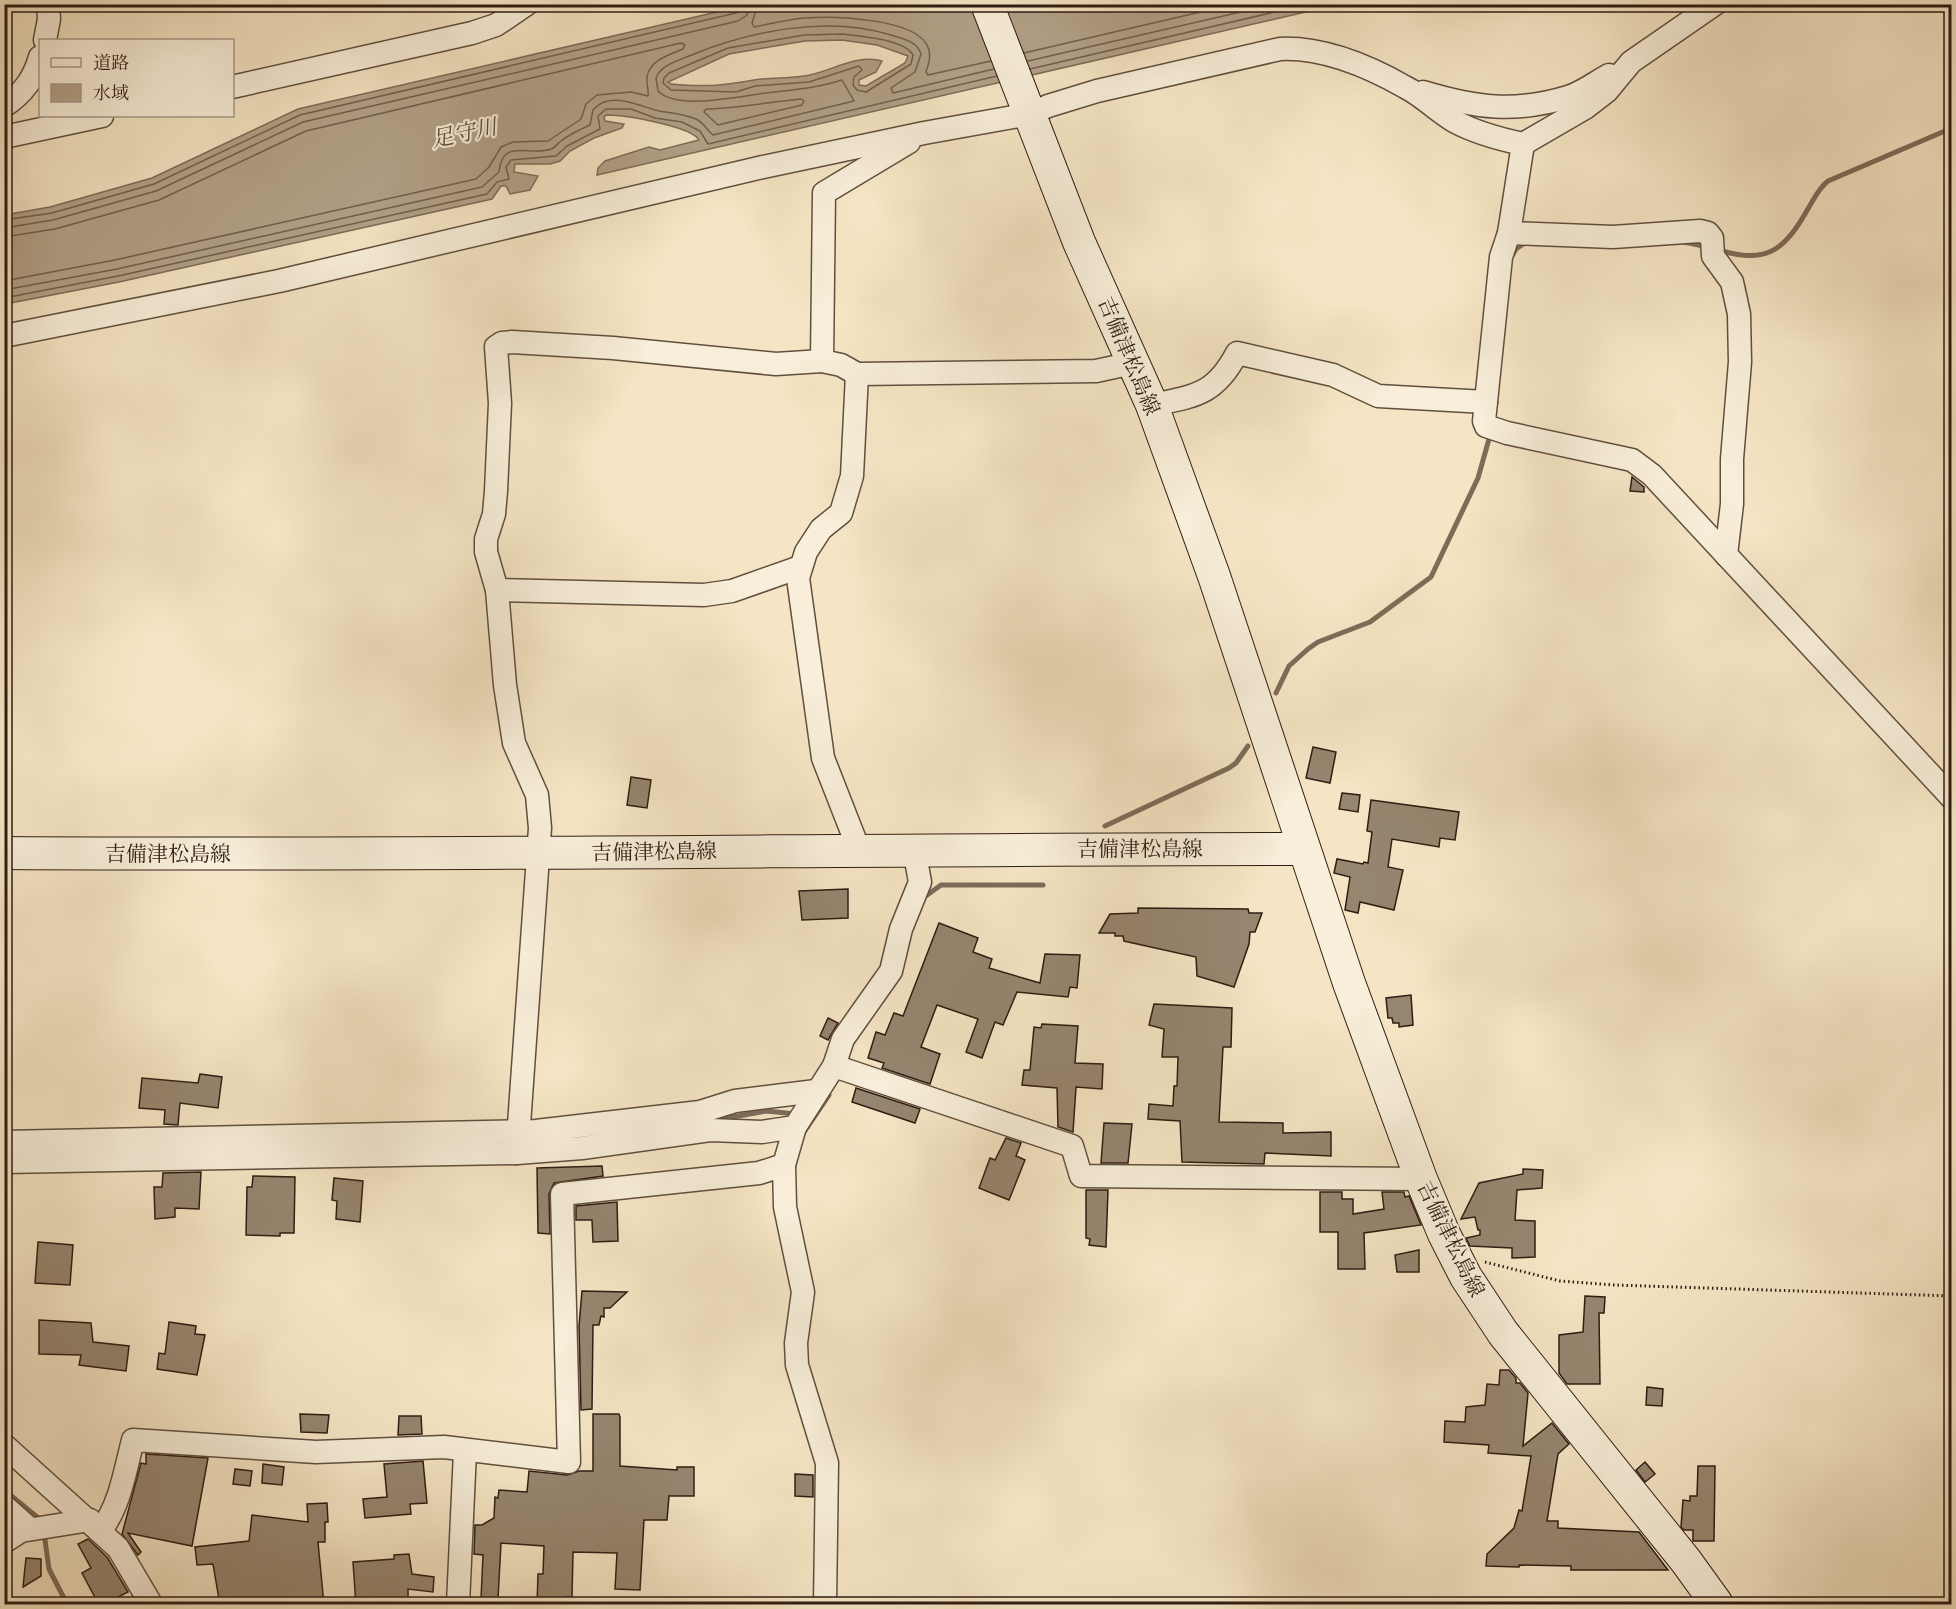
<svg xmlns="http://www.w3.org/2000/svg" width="1956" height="1609" viewBox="0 0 1956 1609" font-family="'IM FELL Great Primer','Noto Serif JP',serif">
  <rect width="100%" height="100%" fill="#f5e5c4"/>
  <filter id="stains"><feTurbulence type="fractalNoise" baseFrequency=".00333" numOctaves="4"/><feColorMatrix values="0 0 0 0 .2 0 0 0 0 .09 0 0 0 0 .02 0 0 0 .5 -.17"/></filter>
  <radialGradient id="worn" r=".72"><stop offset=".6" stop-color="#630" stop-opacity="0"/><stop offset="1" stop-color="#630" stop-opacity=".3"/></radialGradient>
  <!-- water -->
  <path fill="#b2a188" stroke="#7e6c59" stroke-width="1.5" fill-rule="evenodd" d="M747,5H1336L597,175L598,168L605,161L649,147L660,150L699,140C691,126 624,115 607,115L604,117L605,121L624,124L622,128L594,138L570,151L560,161L550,164H515L514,172L538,176L530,190L510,194L506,186H501L492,199L119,282L5,304V215L50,207L152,178L298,109ZM842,40L877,45L908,56L905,63L866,86L859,85V80L876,72L882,61C858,54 833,70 810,75C792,79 772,77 754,80C722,86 703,87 671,84L668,82L729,54L805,41Z"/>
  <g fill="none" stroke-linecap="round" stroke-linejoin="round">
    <!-- shore -->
    <g stroke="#705f4e" stroke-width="1.5">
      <path d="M758,4L752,23L754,27C771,24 788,19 805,18C832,16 913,18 927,45C932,54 929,63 926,72L928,75L991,61"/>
      <path d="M842,34C859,36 904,39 913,55L911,64L866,92L857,90L853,85L854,77L862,70L859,66L809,82L755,86L736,92L671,90L663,83L664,78L669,73L728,48L804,35Z"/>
      <path d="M1024,53L1235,4"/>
      <path d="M1028,61L1275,4"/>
      <path d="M1030,69L1309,4"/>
      <path d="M801,99L804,101L802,105L718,125L704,112L706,109C738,108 769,102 801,99Z"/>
      <path d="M4,220L52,213L154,184L300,115L736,13L741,10L742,4"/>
      <path d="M4,228L53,220L156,191L303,122L738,21L747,15L749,4"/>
      <path d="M4,237L55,229L159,200L306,131L681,43L685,45L683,49C669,55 650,60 647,77C646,84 649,90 648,96L631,92L597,95L586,104L581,119L548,141L513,142L501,147L489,167L476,179L115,260L4,281"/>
      <path d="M4,290L117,269L482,187L499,172C502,137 530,157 551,149C555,148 558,143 561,141C570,134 581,129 590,125L593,110C609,90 639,106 659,111C672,113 684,114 696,119C704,123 707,130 713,135L854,101L842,80C814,89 787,90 759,94C736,97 676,110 658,91L656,78C661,65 677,61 689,56C749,31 828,15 891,35C903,39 917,41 921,54L915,72L891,88L893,93L994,69"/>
      <path d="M4,298L118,276L487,194L497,182L509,179L506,167L511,160L556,156L567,146L600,129L598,116L606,109H631L655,118L682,122L700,131L708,144L997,76"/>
    </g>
    <!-- stream -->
    <g stroke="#7e6c59" stroke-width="5">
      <path d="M1684,242L1708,247"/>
      <path d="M1719,250C1768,266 1786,248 1809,207C1815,197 1819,188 1828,181L1952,128"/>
      <path d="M1512,256L1516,249L1526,242"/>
      <path d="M1276,693L1289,666L1308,649L1318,642L1370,622L1431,577L1478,478L1491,432"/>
      <path d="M1105,826L1229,768L1236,763L1248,746"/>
      <path d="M923,898L941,885H1043"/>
      <path d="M716,1120L766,1111L796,1114"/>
      <path d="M804,1132L829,1095"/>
      <path d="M4,1490L42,1521"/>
      <path d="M44,1533L49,1569L67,1604"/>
    </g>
  </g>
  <!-- building -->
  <g fill="#96856f" stroke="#2f1d13" stroke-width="1.5">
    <path d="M1632,477L1644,487V492L1630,491Z"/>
    <path d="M1313,747L1336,752L1330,783L1306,778Z"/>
    <path d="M631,777L651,780L647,808L627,805Z"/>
    <path d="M1342,793L1360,795L1358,812L1339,809Z"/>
    <path d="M1371,800L1459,812L1455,840L1440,838L1439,847L1392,839L1388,867L1403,870L1394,910L1360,902L1358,913L1345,910L1350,877L1334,873L1337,859L1363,864L1364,862L1368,863L1372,832L1367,831Z"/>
    <path d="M848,889V918L802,920L799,891Z"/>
    <path d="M1138,908L1248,909L1249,913H1262L1255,932H1250L1249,944L1234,987L1197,976L1196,957L1124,941L1123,936H1115V933H1099L1110,914L1138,913Z"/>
    <path d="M939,923L978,938L973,952L992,959L989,968L1040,983L1045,954L1080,955L1077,988L1070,987L1068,997L1017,992L1003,1025L995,1022L982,1058L966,1052L978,1019L937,1005L921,1047L940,1054L930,1084L882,1068L884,1063L868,1058L876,1032L885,1035L894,1013L903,1016Z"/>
    <path d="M1411,995L1413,1025L1399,1027V1023H1393L1392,1018H1388L1386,998Z"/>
    <path d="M1154,1004L1232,1008L1231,1047H1223L1219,1122L1283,1123V1133L1331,1132V1156L1265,1153L1264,1164L1182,1162L1180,1121L1148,1119L1149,1104L1173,1106L1174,1086H1177L1178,1057H1162L1164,1029L1149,1025Z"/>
    <path d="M828,1018L838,1023L828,1040L820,1036Z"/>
    <path d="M1042,1024L1078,1026L1075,1063L1103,1064L1102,1089L1076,1087L1073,1132L1058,1127L1057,1088L1022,1085L1024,1070H1030L1034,1027L1041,1028Z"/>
    <path d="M200,1074L222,1077L218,1108L180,1103L178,1125L164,1124L165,1110L139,1108L142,1078L198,1083Z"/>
    <path d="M856,1088L920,1109L915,1123L852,1102Z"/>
    <path d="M1104,1123L1132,1124L1128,1163H1101Z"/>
    <path d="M1006,1138L1021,1143L1016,1156L1025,1160L1009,1200L979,1188L990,1158L995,1160Z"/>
    <path d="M602,1166L603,1176L554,1183L549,1194L550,1234L538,1233L537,1168Z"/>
    <path d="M1523,1169L1543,1170L1542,1188L1517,1190L1515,1220L1535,1221V1257L1512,1258V1248L1470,1246L1466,1238L1480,1235V1230H1478L1475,1217L1461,1219L1479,1183L1523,1174Z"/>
    <path d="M201,1172L199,1209L175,1208V1217L155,1219L154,1187H162L163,1173Z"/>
    <path d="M253,1176L295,1177L294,1233H280V1236L246,1235L247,1187H252Z"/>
    <path d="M334,1178L363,1181L360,1222L336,1219L337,1201L332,1200Z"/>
    <path d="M1086,1190H1108L1106,1247L1089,1245L1090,1239L1086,1238Z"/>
    <path d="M1320,1192H1342V1199H1353V1214L1384,1209L1382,1192H1404L1405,1197L1409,1196L1421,1225L1364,1233L1365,1269H1338V1232H1320Z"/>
    <path d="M617,1202L618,1241L593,1242L592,1220H576V1206Z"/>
    <path d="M38,1242L73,1245L70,1285L35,1283Z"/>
    <path d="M1419,1250V1272H1397L1395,1255Z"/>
    <path d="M582,1291L627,1292L610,1308H604V1317L601,1316L599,1325H593L592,1409L581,1410L579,1326Z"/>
    <path d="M1585,1296L1605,1297L1604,1313H1599L1600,1384H1567L1559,1373V1335L1583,1332Z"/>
    <path d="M39,1320L91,1323L93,1342L129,1346L126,1371L79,1365L81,1355L39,1354Z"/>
    <path d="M169,1322L196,1326L195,1334L205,1335L197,1375L157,1369L159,1353L165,1354Z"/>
    <path d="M1500,1370H1509L1516,1378V1383H1520L1528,1393L1523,1446L1552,1423L1569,1444L1558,1454L1547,1521H1558V1528L1639,1532L1668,1570H1571V1566L1519,1565V1567L1486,1566L1487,1554L1514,1528L1519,1510L1522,1511L1531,1456L1488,1453L1489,1445L1444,1442L1445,1421L1465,1422L1466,1407L1485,1405L1487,1384L1499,1385Z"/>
    <path d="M1647,1387L1663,1389L1662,1406L1646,1405Z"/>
    <path d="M300,1414L329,1415L327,1433L301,1432Z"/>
    <path d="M593,1414H619L620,1417V1466L677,1470V1467H694V1496H669L667,1520H644L640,1590L615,1589L617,1553L573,1552L572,1597H564V1605H537L538,1574H543L544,1546L501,1543L498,1599H481L483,1555L474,1554L475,1525H482L494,1518L495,1497L498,1498L499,1490L527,1492L529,1471L567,1475L579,1471H593Z"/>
    <path d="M399,1416H421L422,1434L398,1435Z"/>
    <path d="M146,1454L208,1458L192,1546L128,1533L141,1552L138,1555L122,1534L141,1463L146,1464Z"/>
    <path d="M423,1461L427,1503L410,1504L411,1514L365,1518L363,1499L387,1497L384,1464Z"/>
    <path d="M1645,1462L1655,1474L1645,1482L1636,1470Z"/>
    <path d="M263,1464L284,1467L282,1485L262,1483Z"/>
    <path d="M1698,1466H1715L1714,1541H1693V1530H1684L1681,1527L1683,1500L1690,1501V1496H1697Z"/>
    <path d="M235,1469L252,1471L250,1486L233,1484Z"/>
    <path d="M795,1474L813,1475V1497L795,1496Z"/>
    <path d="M327,1503L328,1522H325V1542H318L324,1605H220L213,1564L197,1565L195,1547L249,1541L252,1515L308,1522L307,1504Z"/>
    <path d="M88,1539L107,1557L128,1592L112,1600L115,1605H99L82,1573L91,1568L78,1544Z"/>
    <path d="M409,1554L412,1574L434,1577L433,1592L408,1589V1599L402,1602L356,1605L353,1562L394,1559V1555Z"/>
    <path d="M26,1558L41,1559V1576L23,1587Z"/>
  </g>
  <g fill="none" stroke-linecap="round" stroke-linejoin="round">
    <defs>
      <g id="minor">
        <path d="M45,40L49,19L48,4"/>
        <path d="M232,87L472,33L496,25L527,4"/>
        <path d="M1423,92C1476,108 1515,113 1568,97C1582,93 1596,82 1609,75"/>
        <path d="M4,106C24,93 34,78 40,57"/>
        <path d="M4,137L102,116"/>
        <path d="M909,142L824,193L822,361L841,365L857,374L1096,371L1133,363"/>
        <path d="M1523,144L1509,233L1501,257L1484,421L1486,426L1507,433L1632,460L1652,475L1952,798"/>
        <path d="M1509,233L1613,237L1700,231L1708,233L1712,238L1713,256L1732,282L1739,314L1740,362L1732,459V504L1726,555"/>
        <path d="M4,336L279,281L763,167L924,133L1030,114L1048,106L1097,91L1280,49C1323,47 1368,66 1405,87C1423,96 1437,111 1454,121C1476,133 1499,139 1523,144L1585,108L1607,91L1631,62L1715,4"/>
        <path d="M857,374L852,476L841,513L821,529L806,552L798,578L823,758L859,850"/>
        <path d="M1152,405C1195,396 1215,395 1237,353L1333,375L1378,396L1486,402"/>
        <path d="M497,590L704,595L732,591L800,567"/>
        <path d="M834,1066L1072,1146L1081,1176L1421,1179"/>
        <path d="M4,1142L536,1131L700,1112L735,1101L816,1091"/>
        <path d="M517,1153L540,828L537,795L514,743L505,685L497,590L486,552V539L494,514L496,491L500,403L496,347L502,343L512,342L613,348L776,364L822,361"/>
        <path d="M4,1162L517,1153L582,1148L710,1130L762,1132L795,1127"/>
        <path d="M4,1445L118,1548L151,1604"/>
        <path d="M4,1506L30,1529"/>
        <path d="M101,1530C120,1505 125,1471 133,1440L316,1452L444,1447L569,1462L562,1194L759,1173L784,1165"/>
        <path d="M4,1542L21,1531L90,1520"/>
        <path d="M458,1604L465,1451"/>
        <path d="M825,1604L827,1463L797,1365L796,1343L803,1292L785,1207L784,1165L795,1127L834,1066L843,1039L891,971L901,929L920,882L914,849"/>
      </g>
      <g id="secondary">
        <path d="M987,4L1079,242L1152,405L1214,576L1349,983L1421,1179L1444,1234L1466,1277L1503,1333L1686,1561L1717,1604"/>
        <path d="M4,853C438,856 871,849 1304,849"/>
      </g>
    </defs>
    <!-- minor casing -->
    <use href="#minor" stroke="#604f3f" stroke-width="25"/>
    <!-- secondary casing -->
    <use href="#secondary" stroke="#2f1d13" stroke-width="34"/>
    <!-- path -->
    <path stroke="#2f1d13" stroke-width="3" stroke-dasharray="1.5 3" stroke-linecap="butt" d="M1485,1262L1560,1281L1614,1285L1952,1296"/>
    <!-- minor -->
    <use href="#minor" stroke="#f8eed9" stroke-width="22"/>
    <!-- secondary -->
    <use href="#secondary" stroke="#f8eed9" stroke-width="32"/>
  </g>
  <g text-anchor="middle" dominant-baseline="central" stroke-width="4.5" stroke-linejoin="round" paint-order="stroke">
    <!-- street labels -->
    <g font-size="21" fill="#2f1d13" stroke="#f8eed9">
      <text transform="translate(1129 356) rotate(67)">吉備津松島線</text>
      <text x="1140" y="849">吉備津松島線</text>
      <text transform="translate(654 852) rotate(-1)">吉備津松島線</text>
      <text x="168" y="854">吉備津松島線</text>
      <text transform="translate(1451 1239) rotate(64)">吉備津松島線</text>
    </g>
    <!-- water labels -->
    <g font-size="22" font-style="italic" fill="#5d4b3c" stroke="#f8eed9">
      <text transform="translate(464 133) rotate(-12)">足守川</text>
    </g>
  </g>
  <!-- margin -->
  <rect width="1956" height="1609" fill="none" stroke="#f5e5c4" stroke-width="24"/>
  <rect x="6" y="6" width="1944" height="1597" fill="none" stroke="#2f1d13" stroke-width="3"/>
  <rect x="12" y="12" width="1932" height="1585" fill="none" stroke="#2f1d13" stroke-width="1.5"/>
  <!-- legend -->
  <rect x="39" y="39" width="195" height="78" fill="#f8eed9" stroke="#a89a8a" stroke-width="1.5"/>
  <rect x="51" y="58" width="30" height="9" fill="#f8eed9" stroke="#a89a8a" stroke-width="1.5"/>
  <text x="93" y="69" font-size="18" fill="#2f1d13">道路</text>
  <rect x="51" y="84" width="30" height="18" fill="#b2a188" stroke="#a89a8a" stroke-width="1.5"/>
  <text x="93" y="99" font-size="18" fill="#2f1d13">水域</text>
  <rect width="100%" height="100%" filter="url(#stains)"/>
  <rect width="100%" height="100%" fill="url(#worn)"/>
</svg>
